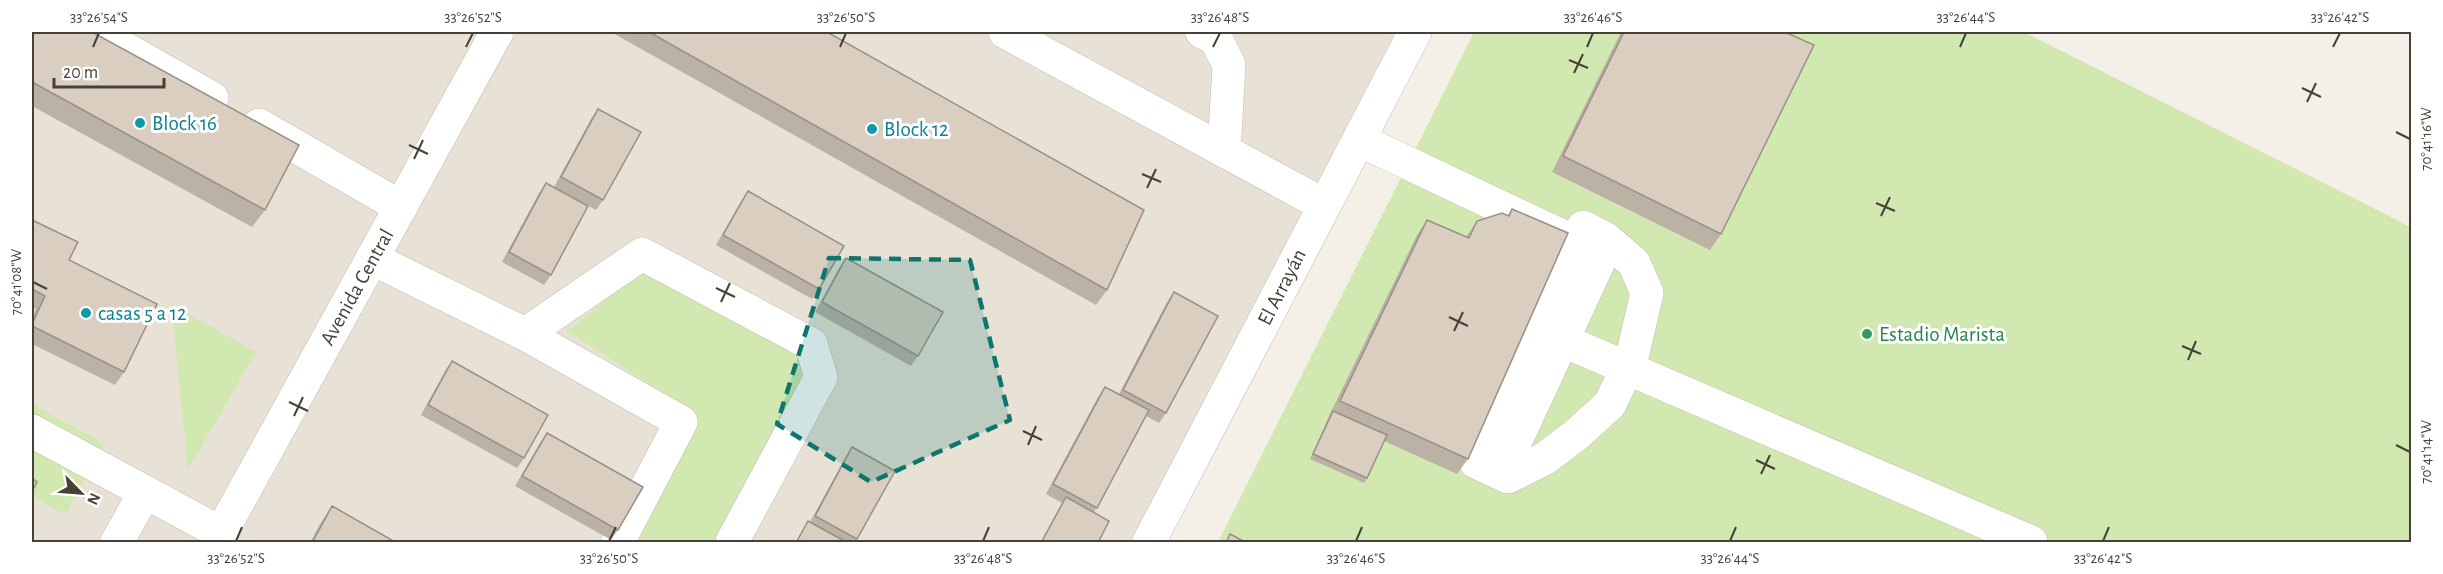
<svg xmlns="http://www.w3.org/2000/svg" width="2443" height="574" viewBox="0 0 2443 574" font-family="'Alegreya Sans',sans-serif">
  <rect width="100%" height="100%" fill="#f4f0e8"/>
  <!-- residential -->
  <path fill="#e8e2d6" d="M32,32H1396L1132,542H32Z"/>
  <!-- green -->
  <g fill="#d1e9b0">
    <path d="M1474,32H2024L2411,227V542H1218Z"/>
    <path d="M643,270L796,347L804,381L717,542H624L694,412L567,331Z"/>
    <path d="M171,304L256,352L188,470Z"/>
    <path d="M32,404L105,444L65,515L32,496Z"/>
  </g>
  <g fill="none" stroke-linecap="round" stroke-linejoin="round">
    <defs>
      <g id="minor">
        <path d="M96,32L212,98"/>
        <path d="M1005,32L1324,205"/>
        <path d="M1202,32L1216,39L1229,65L1224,151"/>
        <path d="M259,125L401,207"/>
        <path d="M1359,140L1602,255L1501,473"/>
        <path d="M1583,227L1606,239L1634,263L1647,293L1632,357L1610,404L1576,435L1544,459L1508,477L1476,462Z"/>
        <path d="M373,259L525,334L681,422L618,542"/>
        <path d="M525,334L642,254L811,344L821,377L732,542"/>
        <path d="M1564,341L2031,542"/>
        <path d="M32,431L221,533"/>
        <path d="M117,542L145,492"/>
        <path d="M216,542L497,32"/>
        <path d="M1149,542L1415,32"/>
      </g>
    </defs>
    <!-- minor casing -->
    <use href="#minor" stroke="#c3baad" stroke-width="34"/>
    <!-- minor -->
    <use href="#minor" stroke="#fff" stroke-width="33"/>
  </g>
  <!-- wall -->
  <g fill="#bbb1a5">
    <path d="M32,32L265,210L252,227L32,106Z"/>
    <path d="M611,32H827L1107,290L1096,305Z"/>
    <path d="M1621,32H1785L1721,234L1710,250L1552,172Z"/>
    <path d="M598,109L603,200L596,210L554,187L591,119Z"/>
    <path d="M546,183L551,275L544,285L502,262L539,193Z"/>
    <path d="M748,191L819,289L812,299L716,245L741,201Z"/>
    <path d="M1512,209L1468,459L1457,474L1384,441L1367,478L1364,483L1310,459L1329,416L1417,235L1427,220L1466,237L1477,221L1508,215Z"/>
    <path d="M32,220L69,260L124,372L115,385L32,344V318L36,309L32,307Z"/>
    <path d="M846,258L918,356L911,366L815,312L839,268Z"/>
    <path d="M1174,292L1166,413L1159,423L1146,416L1094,512L1098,543H1040L1062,503L1046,494L1098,397L1105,387L1119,394L1167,302Z"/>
    <path d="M452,361L524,458L517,468L421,415L445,371Z"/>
    <path d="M547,433L618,530L611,540L515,486L540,443Z"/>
    <path d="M852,447L857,539L855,543H795L808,521L810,522L845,458Z"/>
    <path d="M332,506L397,543H310L320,524Z"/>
  </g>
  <!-- building -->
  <g fill="#d9cec0" stroke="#989086" stroke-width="1.5">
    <path d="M32,32H92L299,145L265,210L32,82Z"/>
    <path d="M649,32H827L1144,210L1107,290Z"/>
    <path d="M1624,32H1785L1814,45L1721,234L1563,156Z"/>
    <path d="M598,109L641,132L603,200L561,177Z"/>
    <path d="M546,183L588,206L551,275L509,252Z"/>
    <path d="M748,191L844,246L819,289L723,235Z"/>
    <path d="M1512,209L1568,233L1468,459L1340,401L1427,220L1469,238L1477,221L1502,213L1509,216Z"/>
    <path d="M32,220L78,242L69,260L157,304L124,372L32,326V324L45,296L32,289Z"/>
    <path d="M846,258L943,312L918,356L822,302Z"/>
    <path d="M1174,292L1218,316L1166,413L1123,390Z"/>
    <path d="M452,361L548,415L524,458L428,405Z"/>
    <path d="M1105,387L1149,410L1097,508L1053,484Z"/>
    <path d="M1333,411L1387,435L1367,478L1313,454Z"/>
    <path d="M547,433L643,487L618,530L522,476Z"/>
    <path d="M852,447L895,471L857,539L815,516Z"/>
    <path d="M32,478L37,482L32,492Z"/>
    <path d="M1066,497L1109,521L1098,543H1041Z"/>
    <path d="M332,506L397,543H312Z"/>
    <path d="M808,521L848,543H796Z"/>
    <path d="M1230,534L1247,543H1226Z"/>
  </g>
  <!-- marked area -->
  <path fill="#0f766e" fill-opacity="0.2" stroke="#0f766e" stroke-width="4.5" stroke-dasharray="12 8" stroke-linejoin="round" d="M829,258L970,260L1010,420L871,482L777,424Z"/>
  <!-- ticks -->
  <path fill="none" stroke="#474036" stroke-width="2" d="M93,47L99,33M466,47L473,33M840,47L846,33M1213,47L1220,33M1587,47L1593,33M1960,47L1966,33M2333,47L2340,33M1569,60L1588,68M1574,73L1583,54M2302,88L2321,97M2307,102L2316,83M2396,132L2410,139M409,145L428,154M414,159L423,140M1142,174L1161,182M1147,188L1156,169M1876,203L1895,211M1881,216L1890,197M33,282L47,289M716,288L735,297M721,302L730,283M1449,317L1468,326M1454,331L1463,312M2182,346L2201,354M2188,360L2196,341M289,402L308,411M294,416L303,397M1023,431L1042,440M1028,445L1036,426M2396,445L2410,452M1756,460L1775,469M1761,474L1770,455M236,541L242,527M609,541L616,527M983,541L989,527M1356,541L1362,527M1730,541L1736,527M2103,541L2109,527"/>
  <!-- markers -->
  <g fill="#0f9aa8" stroke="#fff" stroke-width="2">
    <circle cx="140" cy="123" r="6"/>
    <circle cx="872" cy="129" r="6"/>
    <circle cx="86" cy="313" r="6"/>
  </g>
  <circle fill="#2e9e5b" stroke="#fff" stroke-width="2" cx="1867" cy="334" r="6"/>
  <g text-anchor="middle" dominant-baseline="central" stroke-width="6" stroke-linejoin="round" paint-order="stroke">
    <!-- culture labels -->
    <g font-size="21" fill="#0d838f" stroke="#fff" text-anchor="start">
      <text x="152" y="123">Block 16</text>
      <text x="884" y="129">Block 12</text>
      <text x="98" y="313">casas 5 a 12</text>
    </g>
    <!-- street labels -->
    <g font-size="21" fill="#474036" stroke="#fff">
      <text transform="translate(357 287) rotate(-61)">Avenida Central</text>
      <text transform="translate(1282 287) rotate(-63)">El Arrayán</text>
    </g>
    <!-- leisure labels -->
    <g font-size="21" fill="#27864d" stroke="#fff" text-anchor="start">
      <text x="1879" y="334">Estadio Marista</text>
    </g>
  </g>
  <!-- border -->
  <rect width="2443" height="574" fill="none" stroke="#ffffff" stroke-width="66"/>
  <!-- north arrow -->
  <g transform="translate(81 493) rotate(115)" stroke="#ffffff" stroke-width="4.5" paint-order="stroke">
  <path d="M0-4.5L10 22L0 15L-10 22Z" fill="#474036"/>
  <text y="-9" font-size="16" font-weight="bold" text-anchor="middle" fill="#474036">N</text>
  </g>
  <!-- scale -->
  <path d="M54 78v9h110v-9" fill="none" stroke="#474036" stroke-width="3"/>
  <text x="63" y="78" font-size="18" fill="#474036" stroke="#ffffff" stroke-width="4.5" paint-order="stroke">20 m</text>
  <rect x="33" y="33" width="2377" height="508" fill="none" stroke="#474036" stroke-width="2"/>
  <g font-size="15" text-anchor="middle" fill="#474036">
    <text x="99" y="22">33°26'54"S</text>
    <text x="473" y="22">33°26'52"S</text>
    <text x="846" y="22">33°26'50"S</text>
    <text x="1220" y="22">33°26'48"S</text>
    <text x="1593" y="22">33°26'46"S</text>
    <text x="1966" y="22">33°26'44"S</text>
    <text x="2340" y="22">33°26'42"S</text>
    <text transform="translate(2426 139) rotate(-90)" y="5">70°41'16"W</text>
    <text transform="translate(16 282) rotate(-90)" y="5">70°41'08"W</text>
    <text transform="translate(2426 452) rotate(-90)" y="5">70°41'14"W</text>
    <text x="236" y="563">33°26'52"S</text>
    <text x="609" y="563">33°26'50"S</text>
    <text x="983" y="563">33°26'48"S</text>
    <text x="1356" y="563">33°26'46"S</text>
    <text x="1730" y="563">33°26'44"S</text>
    <text x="2103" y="563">33°26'42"S</text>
  </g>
</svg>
